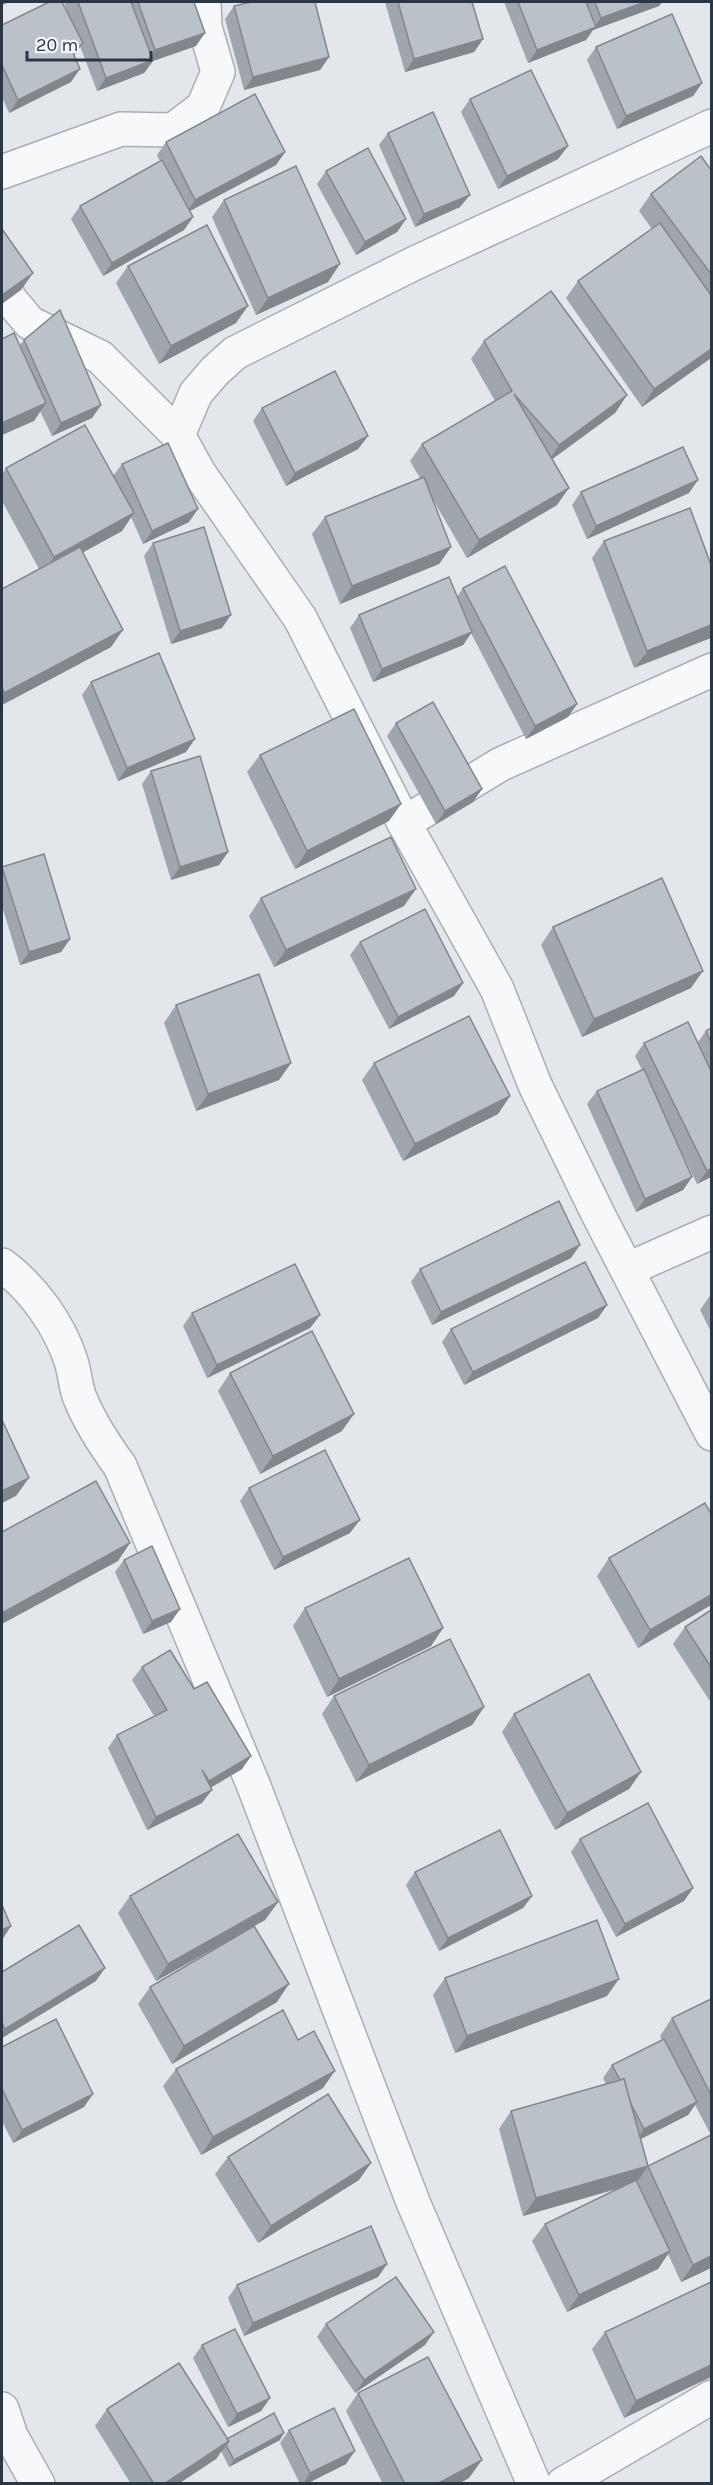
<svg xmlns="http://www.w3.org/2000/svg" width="713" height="2485" viewBox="0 0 713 2485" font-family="Karla,sans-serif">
  <rect width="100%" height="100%" fill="#e3e7ec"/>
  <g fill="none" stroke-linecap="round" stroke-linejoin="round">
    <defs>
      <g id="minor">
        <path d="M2,172L121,129L173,130L203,107L218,72L205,27L204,2"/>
        <path d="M2,279L9,298L30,323L100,357L178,435L199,473L300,618L404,823L497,989L535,1085L599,1216L712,1434"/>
        <path d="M178,435L196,393L215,371L235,353L417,262L712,126"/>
        <path d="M404,823L501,764L712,670"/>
        <path d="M2,1265C33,1288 59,1324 71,1361C75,1373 75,1386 80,1398C90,1423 104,1444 120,1466L253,1784L413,2202L534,2484"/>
        <path d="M628,1269L712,1232"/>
        <path d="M2,2409L11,2436L38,2484"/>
        <path d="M563,2484L712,2397"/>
      </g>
    </defs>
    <!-- minor casing -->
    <use href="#minor" stroke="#a8aeb6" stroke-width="36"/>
    <!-- minor -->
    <use href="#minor" stroke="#f6f8fa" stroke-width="33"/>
  </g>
  <!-- wall -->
  <g fill="#a0a6ad" fill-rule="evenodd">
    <path d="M64,2H194L196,46L153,61L144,73L97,91L80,46L74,56L71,82L9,113L2,97V25L69,16Z"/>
    <path d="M385,2H472L483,39L474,52L405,72Z"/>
    <path d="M504,2H662L659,6L593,30L586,40L528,63Z"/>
    <path d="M234,6L329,57L320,70L244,90L225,19Z"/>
    <path d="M596,47L702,83L693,96L617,129L587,60Z"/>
    <path d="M470,99L568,146L558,159L498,189L461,112Z"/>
    <path d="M388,133L460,207L415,227L379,145Z"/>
    <path d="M166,142L285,152L276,165L190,211L193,217L184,230L103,276L71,219L80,206L160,161L157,155Z"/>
    <path d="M711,170V358L642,407L566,298L578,281L652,229L639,211L651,194Z"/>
    <path d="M326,171L406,219L397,232L356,255L317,184Z"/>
    <path d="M224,200L328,282L256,315L212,217Z"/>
    <path d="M128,266L236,323L159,364L116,283Z"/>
    <path d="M24,340L101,405L92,418L52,436L40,411L34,421L20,345Z"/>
    <path d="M484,341L627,395L615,413L552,459L557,505L467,558L432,498L451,547L439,564L340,604L312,534L325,517L420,478L410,461L422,444L495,401L471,359Z"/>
    <path d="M262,408L368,436L358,449L286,486L253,421Z"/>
    <path d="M122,464L189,522L143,544L131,517L122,531L83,552L111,647L2,705V589L39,569L2,501V474L6,468L113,476Z"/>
    <path d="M581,492L689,493L587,539L572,505Z"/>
    <path d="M604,541L711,565L634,668L592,558Z"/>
    <path d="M153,543L222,628L171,644L144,556Z"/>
    <path d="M463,588L577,704L568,717L526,739L471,633L463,645L373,682L350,628L359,615L457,597Z"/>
    <path d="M91,682L186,752L118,781L82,695Z"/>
    <path d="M396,723L482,789L473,802L436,824L387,736Z"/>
    <path d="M260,755L389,821L295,869L247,772Z"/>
    <path d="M151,771L228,852L219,865L171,880L142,784Z"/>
    <path d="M2,867L70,939L61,952L20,965L2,906Z"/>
    <path d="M261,898L404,906L274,967L249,916Z"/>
    <path d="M553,927L691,988L582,1037L541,945Z"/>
    <path d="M360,942L463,983L454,996L389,1029L350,955Z"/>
    <path d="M176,1005L291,1063L279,1080L196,1111L164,1023Z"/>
    <path d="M711,1028V1177L697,1184L669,1126L692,1177L683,1190L636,1212L587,1104L597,1091L642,1070L635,1056L644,1043L698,1042L706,1031Z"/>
    <path d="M374,1063L510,1096L498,1114L403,1161L362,1080Z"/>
    <path d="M571,1258L432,1325L411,1282L420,1269Z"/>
    <path d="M711,1294V1332L700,1310Z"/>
    <path d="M607,1305L598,1318L464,1385L442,1342L451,1329Z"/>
    <path d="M192,1313L320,1315L310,1328L207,1378L183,1326Z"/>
    <path d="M230,1373L342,1431L260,1474L218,1391Z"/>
    <path d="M249,1488L350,1533L274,1570L240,1501Z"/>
    <path d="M609,1558L711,1605L638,1648L597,1576Z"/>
    <path d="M124,1560L171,1622L143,1634L115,1572Z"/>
    <path d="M305,1608L443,1628L431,1646L327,1697L293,1626Z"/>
    <path d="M711,1610V1703L673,1644L685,1627Z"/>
    <path d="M142,1667L194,1689L251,1756L242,1769L210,1788L202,1803L147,1830L108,1748L117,1735L154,1716L132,1680Z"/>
    <path d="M334,1696L484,1707L472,1725L356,1782L322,1714Z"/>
    <path d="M514,1714L641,1772L629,1789L555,1830L502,1732Z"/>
    <path d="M580,1839L693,1888L684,1901L616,1937L571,1852Z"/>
    <path d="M415,1872L532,1896L523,1908L439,1951L406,1885Z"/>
    <path d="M130,1896L278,1902L265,1920L254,1926L277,2002L172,2064L138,2004L150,1987L237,1936L156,1981L118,1913Z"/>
    <path d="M2,1972L96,1981L2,2038Z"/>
    <path d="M445,1978L607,1996L455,2053L433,1995Z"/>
    <path d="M711,1999V2268L681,2282L668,2254L658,2269L567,2312L532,2241L545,2224L617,2189L523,2216L499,2129L511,2111L606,2084L603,2078L612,2065L662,2040L660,2036L672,2018ZM695,2105L711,2135L648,2166L637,2182L648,2166L640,2139L688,2115Z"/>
    <path d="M2,2047L84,2107L13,2143L2,2121Z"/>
    <path d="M176,2069L323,2088L201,2155L163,2086Z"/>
    <path d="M228,2157L359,2180L258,2243L215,2174Z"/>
    <path d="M387,2264L378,2277L244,2336L228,2298L237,2285Z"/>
    <path d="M326,2324L425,2345L355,2393L317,2337Z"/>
    <path d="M605,2332L711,2377L624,2418L592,2349Z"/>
    <path d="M202,2345L270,2398L261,2411L228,2427L193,2358Z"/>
    <path d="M358,2393L469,2478L458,2484H383L346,2411Z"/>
    <path d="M107,2409L227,2439L280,2440L229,2467L221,2451L216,2459L178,2484H131L95,2426Z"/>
    <path d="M289,2430L346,2464L306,2484H300L280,2443Z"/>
  </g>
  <!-- shaded-wall -->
  <g fill="#82878d">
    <path d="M2,2H10L2,5Z"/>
    <path d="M645,2H662L659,6L593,30L586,40L528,63L537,50L594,27L601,18Z"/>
    <path d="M205,33L196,46L153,61L144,73L97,91L106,78L147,63L155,50Z"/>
    <path d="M483,39L474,52L405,72L414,59Z"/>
    <path d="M83,43L74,56L73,53Z"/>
    <path d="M329,57L320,70L244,90L253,77Z"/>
    <path d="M80,69L71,82L9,113L18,100Z"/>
    <path d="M702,83L693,96L617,129L626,116Z"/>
    <path d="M568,146L558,159L498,189L507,176Z"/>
    <path d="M285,152L276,165L186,213L195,200Z"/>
    <path d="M470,195L460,207L415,227L424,214Z"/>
    <path d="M193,217L184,230L103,276L112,263Z"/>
    <path d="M406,219L397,232L356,255L365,242Z"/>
    <path d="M340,264L328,282L256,315L268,298Z"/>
    <path d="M33,273L21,290L2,304V295Z"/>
    <path d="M248,306L236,323L159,364L171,346Z"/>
    <path d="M711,349V358L642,407L654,389Z"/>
    <path d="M627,395L615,413L547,463L559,445Z"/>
    <path d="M46,403L34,421L2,435V423Z"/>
    <path d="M101,405L92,418L52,436L61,423Z"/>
    <path d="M368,436L358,449L286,486L295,473Z"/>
    <path d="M698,480L689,493L587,539L596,526Z"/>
    <path d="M569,488L557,505L467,558L479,540Z"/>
    <path d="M198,509L189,522L143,544L152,531Z"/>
    <path d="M134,513L122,531L42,575L54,557Z"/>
    <path d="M451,547L439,564L340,604L352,586Z"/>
    <path d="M231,615L222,628L171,644L180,631Z"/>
    <path d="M711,625V638L634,668L647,651Z"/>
    <path d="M123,630L111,647L2,705V697L4,693Z"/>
    <path d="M472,632L463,645L373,682L382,669Z"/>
    <path d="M577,704L568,717L526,739L535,726Z"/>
    <path d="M195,739L186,752L118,781L127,768Z"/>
    <path d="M482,789L473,802L436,824L445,811Z"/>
    <path d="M401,804L389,821L295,869L307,851Z"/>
    <path d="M228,852L219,865L171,880L180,867Z"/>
    <path d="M416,889L404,906L274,967L286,950Z"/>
    <path d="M70,939L61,952L20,965L29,952Z"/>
    <path d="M703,971L691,988L582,1037L594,1019Z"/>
    <path d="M463,983L454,996L389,1029L398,1017Z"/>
    <path d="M291,1063L279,1080L196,1111L208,1094Z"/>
    <path d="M510,1096L498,1114L403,1161L415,1144Z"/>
    <path d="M711,1168V1177L697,1184L707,1171Z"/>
    <path d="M692,1177L683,1190L636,1212L645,1199Z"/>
    <path d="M580,1245L571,1258L432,1325L441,1312Z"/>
    <path d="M607,1305L598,1318L464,1385L473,1372Z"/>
    <path d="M320,1315L310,1328L207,1378L217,1365Z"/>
    <path d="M354,1414L342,1431L260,1474L273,1456Z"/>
    <path d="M29,1478L16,1496L2,1503V1491Z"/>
    <path d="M360,1520L350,1533L274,1570L283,1557Z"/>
    <path d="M130,1543L118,1561L2,1624V1613Z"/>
    <path d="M711,1595V1605L638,1648L650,1630Z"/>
    <path d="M180,1609L171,1622L143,1634L152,1621Z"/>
    <path d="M443,1628L431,1646L327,1697L339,1679Z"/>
    <path d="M484,1707L472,1725L356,1782L369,1765Z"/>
    <path d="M251,1756L242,1769L200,1794L209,1781Z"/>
    <path d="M641,1772L629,1789L555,1830L567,1813Z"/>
    <path d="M212,1790L202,1803L147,1830L156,1817Z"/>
    <path d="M693,1888L684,1901L616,1937L625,1924Z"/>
    <path d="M532,1896L523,1908L439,1951L448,1938Z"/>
    <path d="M278,1902L265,1920L156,1981L168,1964Z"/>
    <path d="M11,1926L2,1940V1930Z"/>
    <path d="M105,1968L96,1981L2,2038V2033L5,2029Z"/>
    <path d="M619,1979L607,1996L455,2053L467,2036Z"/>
    <path d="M289,1984L277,2002L172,2064L184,2046Z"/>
    <path d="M335,2071L323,2088L201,2155L213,2137Z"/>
    <path d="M93,2094L84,2107L13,2143L22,2130Z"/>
    <path d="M697,2102L688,2115L635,2142L644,2129Z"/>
    <path d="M371,2163L359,2180L258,2243L271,2226Z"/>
    <path d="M648,2166L636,2183L523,2216L536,2198Z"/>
    <path d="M670,2251L658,2269L567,2312L579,2295Z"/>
    <path d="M711,2256V2268L681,2282L693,2265Z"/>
    <path d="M387,2264L378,2277L244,2336L253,2323Z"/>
    <path d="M434,2332L425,2345L355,2393L364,2380Z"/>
    <path d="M711,2365V2377L624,2418L636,2401Z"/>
    <path d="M270,2398L261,2411L228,2427L237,2414Z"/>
    <path d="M284,2433L280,2440L229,2467L234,2460Z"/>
    <path d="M229,2441L216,2459L178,2484H164Z"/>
    <path d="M355,2451L346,2464L306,2484H303L310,2473Z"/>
    <path d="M482,2460L469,2478L458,2484H437Z"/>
  </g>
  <!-- building -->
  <g fill="#bac1c9" stroke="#82878d" stroke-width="1.5">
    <path d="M49,2H62L83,43L73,53L80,69L18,100L2,65V25Z"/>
    <path d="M78,2H131L153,60L106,78Z"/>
    <path d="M138,2H194L205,33L155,50Z"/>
    <path d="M251,2H315L329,57L253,77L234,6Z"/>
    <path d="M398,2H472L483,39L414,59Z"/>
    <path d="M518,2H586L596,27L537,50Z"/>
    <path d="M595,2H645L601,18Z"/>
    <path d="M672,14L702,83L626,116L596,47Z"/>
    <path d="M531,70L568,146L507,176L470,99Z"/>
    <path d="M255,94L285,152L195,200L166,142Z"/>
    <path d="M433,112L470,195L424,214L388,133Z"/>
    <path d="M368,148L406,219L365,242L326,171Z"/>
    <path d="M701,156L711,170V274L651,194Z"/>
    <path d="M162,160L193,217L112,263L80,206Z"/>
    <path d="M296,166L340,264L268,298L224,200Z"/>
    <path d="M660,223L711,295V349L654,389L578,281Z"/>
    <path d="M207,225L248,306L171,346L128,266Z"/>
    <path d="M2,229L33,273L2,295Z"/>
    <path d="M551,291L627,395L559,445L514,394L569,488L479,540L422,444L512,391L484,341Z"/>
    <path d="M60,310L101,405L61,423L24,340Z"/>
    <path d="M14,333L46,403L2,423V339Z"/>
    <path d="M335,371L368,436L295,473L262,408Z"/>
    <path d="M85,425L134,513L54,557L6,468Z"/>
    <path d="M168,443L198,509L152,531L122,464Z"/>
    <path d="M683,447L698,480L596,526L581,492Z"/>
    <path d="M424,477L451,547L352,586L325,517Z"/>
    <path d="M690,508L711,565V625L647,651L604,541Z"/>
    <path d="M204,527L231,615L180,631L153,543Z"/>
    <path d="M80,547L123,630L4,693L2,687V589Z"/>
    <path d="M505,566L577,704L535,726L463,588Z"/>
    <path d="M449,577L472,632L382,669L359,615Z"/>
    <path d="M159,653L195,739L127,768L91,682Z"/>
    <path d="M433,702L482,789L445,811L396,723Z"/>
    <path d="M354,709L401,804L307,851L260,755Z"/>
    <path d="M200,756L228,852L180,867L151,771Z"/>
    <path d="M391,837L416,889L286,950L261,898Z"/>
    <path d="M44,854L70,939L29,952L2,867Z"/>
    <path d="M662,878L703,971L594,1019L553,927Z"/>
    <path d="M425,909L463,983L398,1017L360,942Z"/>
    <path d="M259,974L291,1063L208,1094L176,1005Z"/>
    <path d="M469,1016L510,1096L415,1144L374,1063Z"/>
    <path d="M688,1022L711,1071V1168L707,1171L644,1043Z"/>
    <path d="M711,1028V1042L706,1031Z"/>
    <path d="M644,1069L692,1177L645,1199L597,1091Z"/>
    <path d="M559,1201L580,1245L441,1312L420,1269Z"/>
    <path d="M585,1262L607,1305L473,1372L451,1329Z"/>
    <path d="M295,1264L320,1315L217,1365L192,1313Z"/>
    <path d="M312,1331L354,1414L273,1456L230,1373Z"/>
    <path d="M2,1420L29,1478L2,1491Z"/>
    <path d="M325,1450L360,1520L283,1557L249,1488Z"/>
    <path d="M96,1481L130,1543L2,1613V1532Z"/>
    <path d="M705,1503L711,1514V1595L650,1630L609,1558Z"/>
    <path d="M152,1546L180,1609L152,1621L124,1560Z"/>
    <path d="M409,1558L443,1628L339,1679L305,1608Z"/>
    <path d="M711,1610V1667L685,1627Z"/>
    <path d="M450,1639L484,1707L369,1765L334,1696Z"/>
    <path d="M170,1650L194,1689L207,1682L251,1756L209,1781L202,1770L212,1790L156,1817L117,1735L167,1710L142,1667Z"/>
    <path d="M589,1674L641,1772L567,1813L514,1714Z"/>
    <path d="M648,1803L693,1888L625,1924L580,1839Z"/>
    <path d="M500,1830L532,1896L448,1938L415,1872Z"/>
    <path d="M238,1834L278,1902L168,1964L130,1896Z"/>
    <path d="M2,1905L11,1926L2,1930Z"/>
    <path d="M597,1920L619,1979L467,2036L445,1978Z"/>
    <path d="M79,1925L105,1968L5,2029L2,2023V1972Z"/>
    <path d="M254,1926L289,1984L184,2046L150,1987Z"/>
    <path d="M711,1999V2095L672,2018Z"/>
    <path d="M283,2010L298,2040L314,2031L335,2071L213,2137L176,2069Z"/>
    <path d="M56,2019L93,2094L22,2130L2,2089V2047Z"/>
    <path d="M664,2039L697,2102L644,2129L629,2100L624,2079L620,2080L612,2065Z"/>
    <path d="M624,2079L648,2166L536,2198L511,2111Z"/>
    <path d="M328,2094L371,2163L271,2226L228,2157Z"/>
    <path d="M711,2135V2256L693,2265L648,2166Z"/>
    <path d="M636,2180L670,2251L579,2295L545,2224Z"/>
    <path d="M371,2226L387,2264L253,2323L237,2285Z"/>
    <path d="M396,2277L434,2332L364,2380L326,2324Z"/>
    <path d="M711,2282V2365L636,2401L605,2332Z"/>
    <path d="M235,2329L270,2398L237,2414L202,2345Z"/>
    <path d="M428,2357L482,2460L437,2484H405L358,2393Z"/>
    <path d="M179,2363L229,2441L164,2484H154L107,2409Z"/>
    <path d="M334,2408L355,2451L310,2473L289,2430Z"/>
    <path d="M274,2413L284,2433L234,2460L226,2445L229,2441L227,2439Z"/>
  </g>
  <!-- border -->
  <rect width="713" height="2485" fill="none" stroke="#2b3644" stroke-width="6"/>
  <!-- scale -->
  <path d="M27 51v9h124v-9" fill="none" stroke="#2b3644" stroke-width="3"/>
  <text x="36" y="51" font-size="18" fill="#2b3644" stroke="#f3f6f9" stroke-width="4.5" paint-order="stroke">20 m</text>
</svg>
